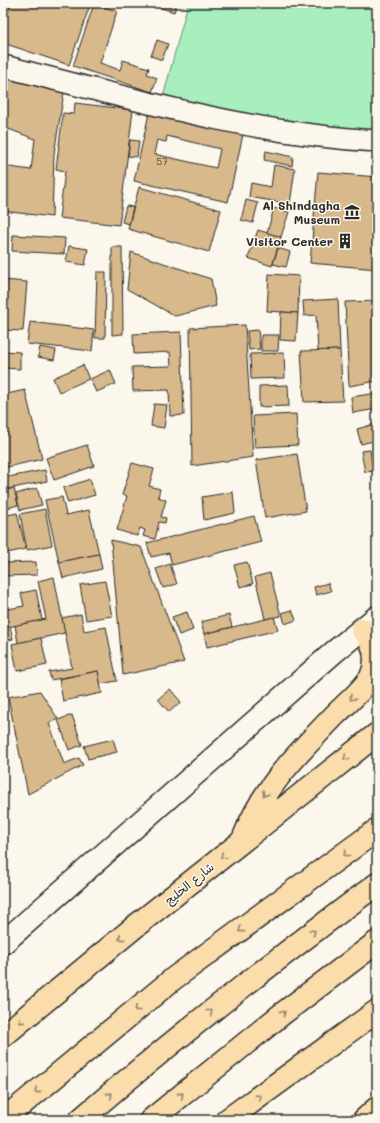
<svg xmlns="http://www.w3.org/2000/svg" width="380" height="1123" viewBox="0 0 380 1123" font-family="Mali,'Playpen Sans Arabic',sans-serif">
  <rect width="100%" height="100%" fill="#fbf7ec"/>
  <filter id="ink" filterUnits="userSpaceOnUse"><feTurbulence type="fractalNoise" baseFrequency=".025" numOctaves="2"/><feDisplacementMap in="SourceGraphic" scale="8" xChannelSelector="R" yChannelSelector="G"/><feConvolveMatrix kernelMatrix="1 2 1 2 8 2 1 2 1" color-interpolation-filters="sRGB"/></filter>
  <g filter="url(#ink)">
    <!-- green -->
    <path fill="#a8efbd" stroke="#6a8d74" d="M188,3H377V140L161,105Z"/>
    <!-- building -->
    <g fill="#d8b98b" stroke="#2b2b2b" fill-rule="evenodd">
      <path d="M11,3H83L90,5L69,65L3,43V27Z"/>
      <path d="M145,3H177L174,12Z"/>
      <path d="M94,4L117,11L100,63L120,70L123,60L149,68L147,74L157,78L152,92L73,66Z"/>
      <path d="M157,40L168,44L162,60L151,56Z"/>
      <path d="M3,74L64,92L54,154L52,217L3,211V166L31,170L35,139L3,127Z"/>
      <path d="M75,103L133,110L119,225L59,218L65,171L56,169L63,113L74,114Z"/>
      <path d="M150,109L244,130L228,202L134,181ZM167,136L220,149L216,168L154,154L157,140L166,142Z"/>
      <path d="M130,140L139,141L137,157L128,156Z"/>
      <path d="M266,151L293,157L292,166L264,160Z"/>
      <path d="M274,165L295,169L290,204L249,197L251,183L271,187Z"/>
      <path d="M318,172L377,177V269L310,263Z"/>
      <path d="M139,187L221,210L209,252L128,229Z"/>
      <path d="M246,200L258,203L253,223L241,220Z"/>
      <path d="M126,206L133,207L129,224L122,222Z"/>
      <path d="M274,208L289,212L281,237L267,233Z"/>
      <path d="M258,230L281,237L272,266L248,258Z"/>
      <path d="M13,235L65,238L64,254L12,251Z"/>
      <path d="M69,246L88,249L85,265L66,262Z"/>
      <path d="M112,247H122L123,334L112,335Z"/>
      <path d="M278,248L290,252L286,267L273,264Z"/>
      <path d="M131,252L211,279L216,306L175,316L127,289Z"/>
      <path d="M97,272H106L105,338H95Z"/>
      <path d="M269,274L299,276L298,313L267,311Z"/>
      <path d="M3,280L27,282L23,331L3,330Z"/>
      <path d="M338,299L340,350L318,351L316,315L304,316L303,301Z"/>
      <path d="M377,301V381L349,386L345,302Z"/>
      <path d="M281,312L298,313L296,341L280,340Z"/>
      <path d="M30,322L94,330L92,351L27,344Z"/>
      <path d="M245,325L253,457L192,466L190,328Z"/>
      <path d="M258,330L260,349L249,350L247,331Z"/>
      <path d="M181,332L184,415L170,416L169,390L133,391L132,367L171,366L170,352L134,354L133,334Z"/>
      <path d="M261,335H279L278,351H261Z"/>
      <path d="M40,347L56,350L54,360L38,357Z"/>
      <path d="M340,350L343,401L304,402L301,351Z"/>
      <path d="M3,351L20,352V369L3,368Z"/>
      <path d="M284,353L285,378L251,379L250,354Z"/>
      <path d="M83,365L89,379L59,392L53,378Z"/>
      <path d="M110,370L116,384L96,392L90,379Z"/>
      <path d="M288,385L289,406L259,407V386Z"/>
      <path d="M25,390L42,459L3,468V395Z"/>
      <path d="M377,393V409L353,413L351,397Z"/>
      <path d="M154,404L167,405L164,428L151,426Z"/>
      <path d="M296,414L298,445L255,447L253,416Z"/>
      <path d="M375,424L377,440L361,444L357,429Z"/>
      <path d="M87,445L94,466L54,480L46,458Z"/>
      <path d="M377,449V470H375L372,450Z"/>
      <path d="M370,450L373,471L365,472L361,451Z"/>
      <path d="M297,454L306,511L265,518L256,460Z"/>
      <path d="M132,463L154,469L149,486L160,489L158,497L166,500L161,517L166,518L165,523L159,522L155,539L143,536L145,530L140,528L137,536L117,530L127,496L122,495Z"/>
      <path d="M45,470L47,481L3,490V478Z"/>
      <path d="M90,479L95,495L68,503L63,488Z"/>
      <path d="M14,488L18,505L3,509V491Z"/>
      <path d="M37,488L42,505L20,510L16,494Z"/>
      <path d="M233,492L235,513L204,520L202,497Z"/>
      <path d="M62,497L66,515L89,510L99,554L59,562L45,500Z"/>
      <path d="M45,509L52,545L27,550L20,514Z"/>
      <path d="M17,513L26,549L7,553L3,539V516Z"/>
      <path d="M254,516L261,542L172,565L169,553L151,557L147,543Z"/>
      <path d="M111,540L141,547L184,662L123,675Z"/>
      <path d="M99,554L102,569L63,578L59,562Z"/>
      <path d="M36,562L37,575L3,576V563Z"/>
      <path d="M247,562L253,584L240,587L234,565Z"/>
      <path d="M170,564L177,584L163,588L156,569Z"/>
      <path d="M270,573L281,616L265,619L255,577Z"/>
      <path d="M54,577L65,633L18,643L15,625L46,619L38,581Z"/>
      <path d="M105,581L112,616L86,620L80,585Z"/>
      <path d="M328,583L331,591L316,595L314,587Z"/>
      <path d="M36,590L42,620L3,628V610L24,606L21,593Z"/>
      <path d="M292,610L296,620L285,624L282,613Z"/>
      <path d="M187,612L193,630L179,635L172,617Z"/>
      <path d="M81,614L84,631L106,627L117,681L100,684L98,671L51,680L49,672L72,668L62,618Z"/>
      <path d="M229,615L232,627L204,634L201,622Z"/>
      <path d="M274,617L278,630L207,647L204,634Z"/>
      <path d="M10,626L13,639L3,641V628Z"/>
      <path d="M41,638L47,665L17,671L12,644Z"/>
      <path d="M98,671L102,693L63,701L59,679Z"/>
      <path d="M170,689L181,702L169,712L158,699Z"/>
      <path d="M40,691L58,719L49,723L64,764L79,758L83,765L28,794L8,697Z"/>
      <path d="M72,715L82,745L69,750L58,720Z"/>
      <path d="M113,739L117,752L88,759L84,746Z"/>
    </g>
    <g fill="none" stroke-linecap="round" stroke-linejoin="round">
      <defs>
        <path id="pedestrian" d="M3,66C126,97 250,134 377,141"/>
        <path id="minor" d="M3,943L334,652L377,617"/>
        <g id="primary">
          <path d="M244,837C265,784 297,755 335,715C347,703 362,691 371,677C379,659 375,643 362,629"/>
          <path d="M3,1036L137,925L377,734"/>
          <path d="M80,1120C176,1037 275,960 377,884"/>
          <path d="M364,1120L377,1108"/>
        </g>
        <g id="trunk">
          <path d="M3,1120L173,979L377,830"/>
          <path d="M151,1120L282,1014L377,942"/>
          <path d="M227,1120L377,1011"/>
        </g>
      </defs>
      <!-- pedestrian casing -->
      <use href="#pedestrian" stroke="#2b2b2b" stroke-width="24"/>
      <!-- minor casing -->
      <use href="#minor" stroke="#2b2b2b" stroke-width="25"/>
      <!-- primary casing -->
      <use href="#primary" stroke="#2b2b2b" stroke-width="25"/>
      <!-- trunk casing -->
      <use href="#trunk" stroke="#2b2b2b" stroke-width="25"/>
      <!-- pedestrian -->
      <use href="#pedestrian" stroke="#fbf7ec" stroke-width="21"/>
      <!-- minor -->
      <use href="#minor" stroke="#fbf7ec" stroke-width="22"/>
      <!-- primary -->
      <use href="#primary" stroke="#faddab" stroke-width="22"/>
      <!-- trunk -->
      <use href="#trunk" stroke="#faddab" stroke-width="22"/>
    </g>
    <!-- one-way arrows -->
    <defs><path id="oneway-chevron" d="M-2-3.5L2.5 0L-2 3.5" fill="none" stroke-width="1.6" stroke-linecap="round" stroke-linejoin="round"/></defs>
    <g stroke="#92846b">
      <use href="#oneway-chevron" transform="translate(352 698) rotate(134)"/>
      <use href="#oneway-chevron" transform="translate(346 758) rotate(142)"/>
      <use href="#oneway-chevron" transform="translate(265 794) rotate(123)"/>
      <use href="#oneway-chevron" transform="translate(346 854) rotate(143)"/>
      <use href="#oneway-chevron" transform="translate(223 856) rotate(141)"/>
      <use href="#oneway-chevron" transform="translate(241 930) rotate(144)"/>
      <use href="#oneway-chevron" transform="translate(313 932) rotate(-37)"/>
      <use href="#oneway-chevron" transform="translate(121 938) rotate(140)"/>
      <use href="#oneway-chevron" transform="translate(137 1009) rotate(141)"/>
      <use href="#oneway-chevron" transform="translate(210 1012) rotate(-39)"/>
      <use href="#oneway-chevron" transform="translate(283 1013) rotate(-38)"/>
      <use href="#oneway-chevron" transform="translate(21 1021) rotate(139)"/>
      <use href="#oneway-chevron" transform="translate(37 1091) rotate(140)"/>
      <use href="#oneway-chevron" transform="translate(110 1095) rotate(-41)"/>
      <use href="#oneway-chevron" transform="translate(181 1095) rotate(-40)"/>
      <use href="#oneway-chevron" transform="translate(259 1097) rotate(-36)"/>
    </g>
  </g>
  <!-- icons -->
  <defs>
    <symbol id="museum-bare" viewBox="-9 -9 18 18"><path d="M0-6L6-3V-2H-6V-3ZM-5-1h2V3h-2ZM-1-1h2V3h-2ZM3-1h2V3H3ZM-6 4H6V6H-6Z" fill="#2b2b2b" stroke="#fbf7ec" stroke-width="2.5" paint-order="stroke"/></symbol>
    <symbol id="building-bare" viewBox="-9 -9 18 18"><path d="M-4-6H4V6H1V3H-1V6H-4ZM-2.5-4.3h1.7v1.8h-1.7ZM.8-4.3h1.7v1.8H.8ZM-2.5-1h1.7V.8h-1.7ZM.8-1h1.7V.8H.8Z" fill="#2b2b2b" stroke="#fbf7ec" stroke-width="2.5" paint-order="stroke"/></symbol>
  </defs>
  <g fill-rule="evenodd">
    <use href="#museum-bare" x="341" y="201" width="22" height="22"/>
    <use href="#building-bare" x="334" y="230" width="22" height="22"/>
  </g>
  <g text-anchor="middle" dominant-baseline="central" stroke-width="3" stroke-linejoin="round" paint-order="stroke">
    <!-- number labels -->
    <g font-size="10" fill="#564e43">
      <text x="162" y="161">57</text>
    </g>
    <!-- poi labels -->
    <g font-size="12" font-weight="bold" fill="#2b2b2b" stroke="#fbf7ec" text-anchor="end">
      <text x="340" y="205">Al Shindagha<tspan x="340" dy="14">Museum</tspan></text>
      <text x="333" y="241">Visitor Center</text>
    </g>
    <!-- street labels -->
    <g font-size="12" fill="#2b2b2b" stroke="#fbf7ec">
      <text transform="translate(189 883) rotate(-39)">شارع الخليج</text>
    </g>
  </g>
  <!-- margin -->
  <rect width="380" height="1123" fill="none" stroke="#fbf7ec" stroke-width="16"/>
  <rect x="8" y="8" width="364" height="1107" fill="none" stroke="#2b2b2b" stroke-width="1.5" filter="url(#ink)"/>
</svg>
